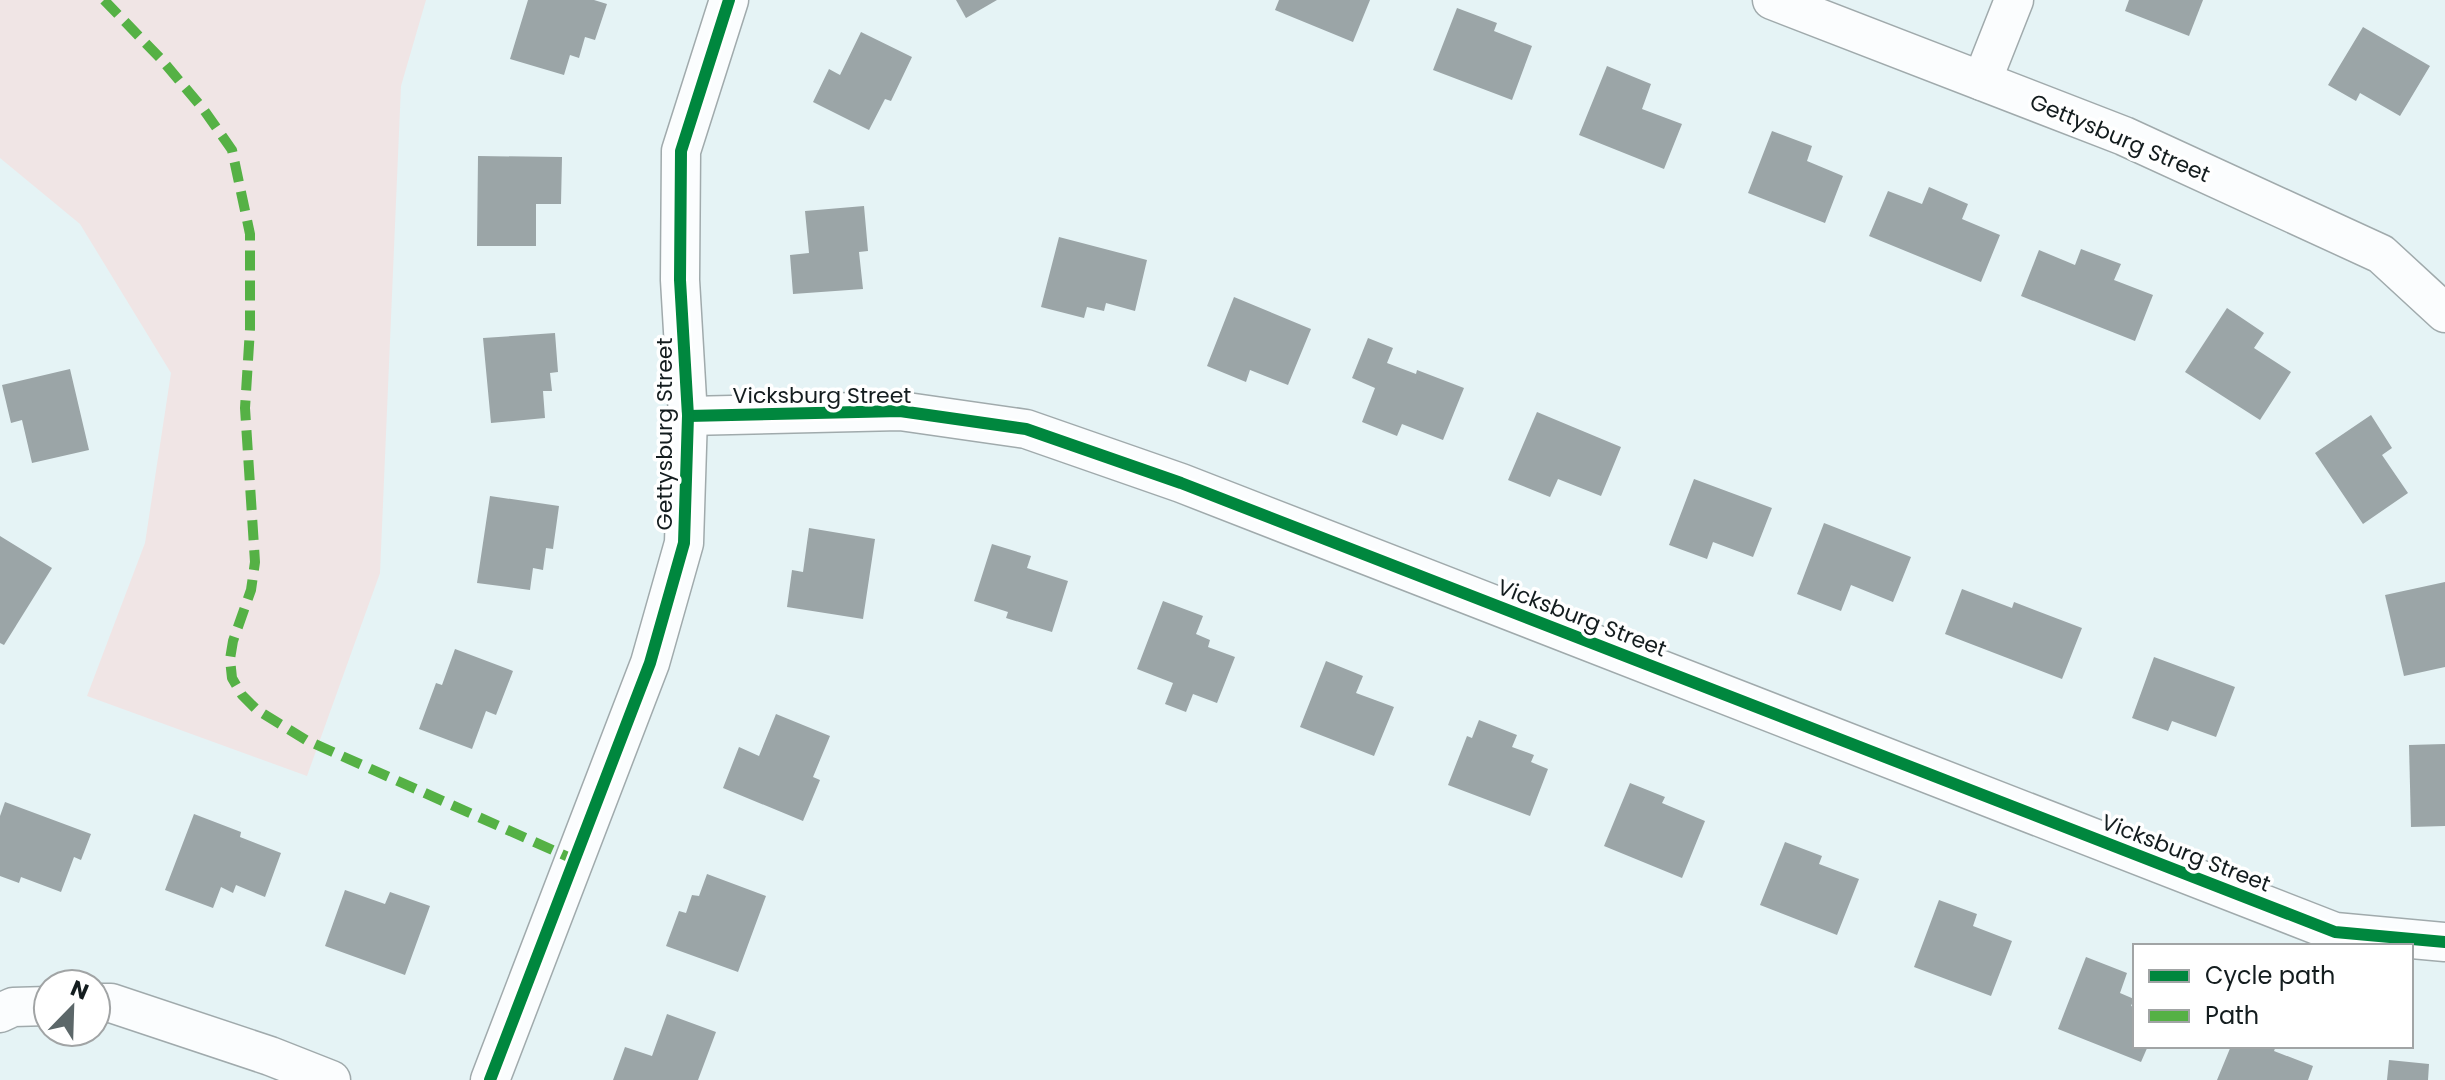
<svg xmlns="http://www.w3.org/2000/svg" width="2445" height="1080" viewBox="0 0 2445 1080" font-family="Poppins,sans-serif">
  <rect width="100%" height="100%" fill="#e5f3f5"/>
  <!-- green -->
  <path fill="#f0e5e5" d="M0,0H426L401,86L380,573L307,776L87,696L145,543L171,373L80,224L0,158Z"/>
  <!-- building -->
  <g fill="#9ba5a7">
    <path d="M528,0H594L607,4L595,40L585,37L579,58L570,55L564,75L510,59Z"/>
    <path d="M956,0H997L966,18Z"/>
    <path d="M1279,0H1370L1353,42L1275,10Z"/>
    <path d="M2129,0H2203L2189,36L2125,11Z"/>
    <path d="M1457,8L1497,23L1494,31L1532,46L1512,100L1433,70Z"/>
    <path d="M2363,27L2430,66L2400,116L2360,93L2356,101L2328,85Z"/>
    <path d="M861,32L912,57L891,101L885,99L869,130L813,102L829,69L840,75Z"/>
    <path d="M1607,66L1651,84L1642,109L1682,124L1664,169L1579,135Z"/>
    <path d="M1772,131L1812,146L1807,161L1843,176L1825,223L1748,193Z"/>
    <path d="M478,156L562,157L561,204H536V246H477Z"/>
    <path d="M1929,187L1968,204L1962,219L2000,235L1981,282L1869,236L1888,191L1922,204Z"/>
    <path d="M864,206L868,251L859,252L863,289L793,294L790,255L809,253L805,211Z"/>
    <path d="M1059,237L1147,260L1135,311L1106,303L1104,311L1087,307L1084,318L1041,307Z"/>
    <path d="M2081,249L2121,264L2114,280L2153,295L2135,341L2021,296L2039,250L2075,265Z"/>
    <path d="M1234,297L1311,329L1288,385L1250,370L1246,382L1207,366Z"/>
    <path d="M2227,308L2264,333L2254,348L2291,372L2260,420L2185,372Z"/>
    <path d="M555,333L558,372L550,373L552,391H543L545,418L491,423L483,338Z"/>
    <path d="M1368,338L1393,348L1387,363L1416,374L1417,370L1464,388L1443,440L1402,424L1397,436L1362,422L1375,388L1352,378Z"/>
    <path d="M70,369L89,450L32,463L22,420L11,423L2,385Z"/>
    <path d="M1537,412L1621,447L1601,496L1558,479L1550,497L1508,480Z"/>
    <path d="M2371,415L2392,448L2382,455L2408,493L2363,524L2315,453Z"/>
    <path d="M1694,479L1772,508L1753,557L1713,542L1707,559L1669,545Z"/>
    <path d="M490,496L559,506L553,549L546,548L543,570L533,568L530,590L477,583Z"/>
    <path d="M1824,523L1911,557L1893,602L1851,585L1841,611L1797,594Z"/>
    <path d="M809,528L875,539L863,619L787,607L792,570L803,572Z"/>
    <path d="M0,536L52,568L4,645L0,643Z"/>
    <path d="M992,544L1031,556L1027,568L1068,581L1052,632L1006,618L1008,612L974,601Z"/>
    <path d="M2445,582V667L2404,676L2385,595Z"/>
    <path d="M1962,589L2012,608L2014,602L2082,628L2062,679L1945,634Z"/>
    <path d="M1163,601L1203,616L1196,634L1210,640L1208,647L1235,657L1217,703L1193,694L1186,712L1165,704L1173,683L1137,669Z"/>
    <path d="M455,649L513,671L496,715L486,711L472,749L419,729L436,683L442,685Z"/>
    <path d="M2154,657L2235,687L2216,737L2172,721L2168,731L2132,718Z"/>
    <path d="M1326,661L1363,676L1356,693L1394,707L1374,756L1300,727Z"/>
    <path d="M776,714L830,736L813,777L820,780L803,821L723,788L739,747L759,756Z"/>
    <path d="M1479,720L1517,735L1512,747L1534,755L1531,762L1548,769L1530,816L1448,785L1467,736L1472,738Z"/>
    <path d="M2445,744V826L2411,827L2409,745Z"/>
    <path d="M1630,783L1665,797L1662,803L1705,821L1682,878L1604,846Z"/>
    <path d="M5,802L91,834L81,860L74,857L61,892L21,877L19,883L0,876V816Z"/>
    <path d="M194,814L241,832L240,837L281,853L265,897L236,885L233,893L221,887L213,908L165,890Z"/>
    <path d="M1785,842L1822,856L1819,864L1859,879L1837,935L1760,905Z"/>
    <path d="M707,874L766,896L738,972L666,946L679,911L686,913L692,895L699,896Z"/>
    <path d="M345,890L385,904L390,892L430,906L405,975L325,946Z"/>
    <path d="M1939,900L1977,914L1973,926L2012,941L1991,996L1914,967Z"/>
    <path d="M2086,957L2127,973L2120,993L2134,999L2131,1006L2135,1007V1046H2148L2141,1062L2058,1029Z"/>
    <path d="M667,1014L716,1032L698,1080H613L625,1047L652,1056Z"/>
    <path d="M2231,1046H2276L2274,1051L2313,1066L2308,1080H2217Z"/>
    <path d="M2389,1060L2429,1064L2428,1080H2387Z"/>
  </g>
  <g fill="none" stroke-linecap="round" stroke-linejoin="round">
    <defs>
      <g id="minor">
        <path d="M1772,0L2124,136L2381,254L2445,313"/>
        <path d="M1982,81L2014,0"/>
        <path d="M688,416L900,411L1026,429L1181,483L2335,932L2445,942"/>
        <path d="M96,1003H111L270,1056L331,1080"/>
        <path d="M0,1013L13,1007L48,1006"/>
        <path d="M490,1080L650,663L684,543L688,416L680,280L681,151L729,0"/>
      </g>
    </defs>
    <!-- minor casing -->
    <use href="#minor" stroke="#a0aaac" stroke-width="41"/>
    <!-- minor -->
    <use href="#minor" stroke="#fbfdfe" stroke-width="38"/>
    <!-- quiet -->
    <path stroke="#55b145" stroke-width="10" stroke-dasharray="20 10" stroke-linecap="butt" d="M104,0L161,59L204,110L232,150L250,234V329L245,408L255,562L251,590L233,641L230,659L232,678L242,695L257,710L306,740L575,860"/>
    <defs>
      <g id="cycleway">
        <path d="M688,416L900,411L1026,429L1181,483L2335,932L2445,942"/>
        <path d="M490,1080L650,663L684,543L688,416L680,280L681,151L729,0"/>
      </g>
    </defs>
    <!-- cycleway casing -->
    <use href="#cycleway" stroke="#fff" stroke-width="17"/>
    <!-- cycleway -->
    <use href="#cycleway" stroke="#00873e" stroke-width="12"/>
  </g>
  <g text-anchor="middle" dominant-baseline="central" stroke-width="7" stroke-linejoin="round" paint-order="stroke">
    <!-- street labels -->
    <g font-size="22" fill="#131c1e" stroke="#fff">
      <text transform="translate(2120 138) rotate(23)">Gettysburg Street</text>
      <text x="822" y="395">Vicksburg Street</text>
      <text transform="translate(664 434) rotate(-90)">Gettysburg Street</text>
      <text transform="translate(1582 618) rotate(21)">Vicksburg Street</text>
      <text transform="translate(2186 853) rotate(21)">Vicksburg Street</text>
    </g>
  </g>
  <!-- legend -->
  <rect x="2133" y="944" width="280" height="104" fill="#ffffff" stroke="#a1a4a5" stroke-width="2"/>
  <rect x="2149" y="970" width="40" height="12" fill="#00873e" stroke="#a1a4a5" stroke-width="2"/>
  <text x="2205" y="984" font-size="24" fill="#131c1e">Cycle path</text>
  <rect x="2149" y="1010" width="40" height="12" fill="#55b145" stroke="#a1a4a5" stroke-width="2"/>
  <text x="2205" y="1024" font-size="24" fill="#131c1e">Path</text>
  <!-- north arrow -->
  <g transform="translate(72 1008) rotate(23)"><circle r="38" fill="#ffffff" stroke="#a1a4a5" stroke-width="2"/>
  <path d="M0-6L14 30L0 20L-14 30Z" fill="#5c6769"/>
  <text y="-12" font-size="22" font-weight="bold" text-anchor="middle" fill="#131c1e">N</text>
  </g>
</svg>
